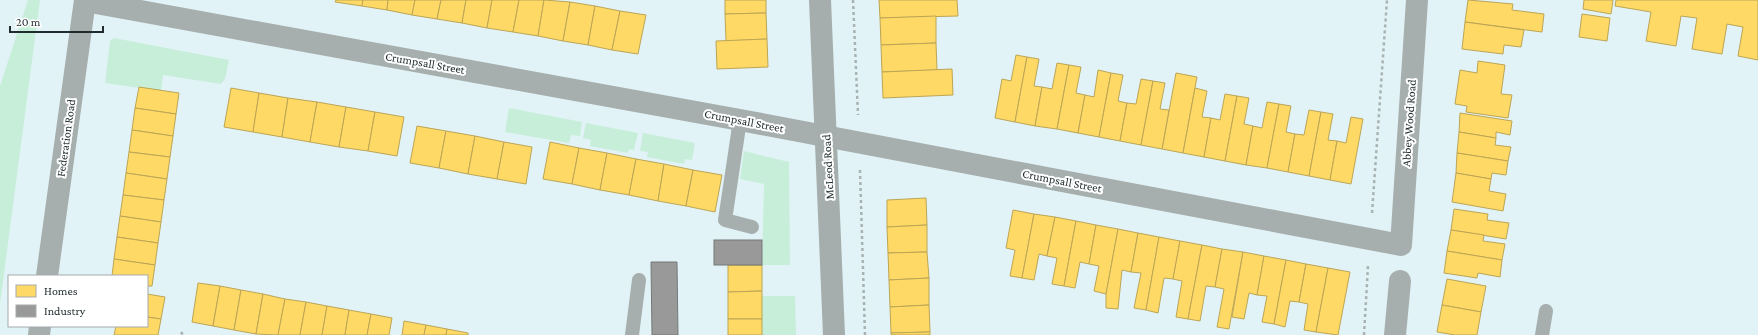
<svg xmlns="http://www.w3.org/2000/svg" width="1758" height="335" viewBox="0 0 1758 335" font-family="'Crimson Pro',serif">
  <rect width="100%" height="100%" fill="#e1f3f6"/>
  <!-- green -->
  <g fill="#c7eed9">
    <path d="M28,0H40L0,304V86Z"/>
    <path d="M114,38L229,60L225,79L221,84L163,75L161,91L105,83L110,41Z"/>
    <path d="M509,108L582,122L580,136L571,135L569,143L505,132Z"/>
    <path d="M586,123L638,133L634,150L629,149L628,153L590,146L591,140L583,138Z"/>
    <path d="M643,133L695,143L692,160L685,159L684,164L647,157L648,152L640,151Z"/>
    <path d="M744,151L789,162L790,265H762L764,184L740,179Z"/>
    <path d="M762,296H795L796,335H762Z"/>
  </g>
  <!-- homes -->
  <g fill="#ffd966" stroke="#bca555">
    <path d="M336,0H363L362,6L335,2Z"/>
    <path d="M363,0H388L387,10L362,6Z"/>
    <path d="M388,0H415L412,15L387,10Z"/>
    <path d="M415,0H441L437,19L412,15Z"/>
    <path d="M441,0H466L462,23L437,19Z"/>
    <path d="M466,0H492L487,28L462,23Z"/>
    <path d="M492,0H519L513,32L487,28Z"/>
    <path d="M519,0H544L538,36L513,32Z"/>
    <path d="M544,0L570,2L563,41L538,36Z"/>
    <path d="M725,0H766V13L725,14Z"/>
    <path d="M879,0H957L958,16L880,18Z"/>
    <path d="M1468,0L1513,4L1512,10L1544,14L1542,32L1465,22Z"/>
    <path d="M1584,0H1613L1611,14L1583,9Z"/>
    <path d="M1616,0H1758V60L1738,56L1743,27L1727,24L1722,54L1692,49L1697,18L1681,16L1676,46L1646,41L1651,12L1615,6Z"/>
    <path d="M570,2L595,6L588,45L563,41Z"/>
    <path d="M595,6L620,11L612,50L588,45Z"/>
    <path d="M620,11L646,15L638,54L612,50Z"/>
    <path d="M766,13L767,39L726,41L725,14Z"/>
    <path d="M1582,14L1610,18L1607,41L1579,37Z"/>
    <path d="M936,16V43L881,45L880,18Z"/>
    <path d="M1465,22L1524,30L1521,47L1504,45L1503,54L1462,49Z"/>
    <path d="M767,39L768,67L717,69L716,41Z"/>
    <path d="M936,43L937,70L882,72L881,45Z"/>
    <path d="M1016,55L1027,57L1015,122L995,118L1002,79L1011,81Z"/>
    <path d="M1027,57L1039,59L1034,86L1042,87L1035,126L1015,122Z"/>
    <path d="M1478,61L1505,65L1501,94L1512,95L1508,118L1466,112L1467,106L1455,104L1460,70L1477,73Z"/>
    <path d="M1057,63L1069,65L1057,129L1035,126L1042,87L1052,89Z"/>
    <path d="M1069,65L1081,67L1076,93L1085,95L1078,133L1057,129Z"/>
    <path d="M952,69L953,95L883,98L882,72Z"/>
    <path d="M1098,70L1111,73L1099,137L1078,133L1085,95L1094,97Z"/>
    <path d="M1111,73L1123,75L1118,101L1127,103L1120,141L1099,137Z"/>
    <path d="M1176,73L1197,77L1183,153L1162,149Z"/>
    <path d="M1141,79L1153,81L1141,145L1120,141L1127,103L1136,104Z"/>
    <path d="M1153,81L1165,83L1160,109L1169,110L1162,149L1141,145Z"/>
    <path d="M139,87L179,93L176,114L135,108Z"/>
    <path d="M231,88L259,93L253,132L224,127Z"/>
    <path d="M1195,88L1207,91L1202,117L1211,118L1204,157L1183,153Z"/>
    <path d="M259,93L288,98L282,137L253,132Z"/>
    <path d="M1225,94L1237,96L1225,161L1204,157L1211,118L1220,120Z"/>
    <path d="M1237,96L1249,98L1244,124L1253,126L1246,165L1225,161Z"/>
    <path d="M288,98L317,102L310,142L282,137Z"/>
    <path d="M317,102L346,107L339,147L310,142Z"/>
    <path d="M1267,102L1279,104L1267,168L1246,165L1253,126L1262,128Z"/>
    <path d="M1279,104L1291,106L1286,132L1295,134L1288,172L1267,168Z"/>
    <path d="M346,107L375,112L368,151L339,147Z"/>
    <path d="M135,108L176,114L173,136L132,130Z"/>
    <path d="M1309,110L1321,112L1309,176L1288,172L1295,134L1304,135Z"/>
    <path d="M375,112L404,117L397,156L368,151Z"/>
    <path d="M1321,112L1333,114L1328,140L1337,141L1330,180L1309,176Z"/>
    <path d="M1460,113L1512,121L1510,135L1496,132V138L1459,132Z"/>
    <path d="M1351,117L1363,119L1351,184L1330,180L1337,141L1346,143Z"/>
    <path d="M417,126L446,131L439,168L410,163Z"/>
    <path d="M132,130L173,136L170,157L129,152Z"/>
    <path d="M446,131L475,136L468,174L439,168Z"/>
    <path d="M1459,132L1496,138L1495,145L1511,147L1508,161L1457,153Z"/>
    <path d="M475,136L504,142L497,179L468,174Z"/>
    <path d="M504,142L532,147L526,184L497,179Z"/>
    <path d="M550,142L579,148L572,184L543,179Z"/>
    <path d="M579,148L607,153L600,190L572,184Z"/>
    <path d="M129,152L170,157L167,179L126,173Z"/>
    <path d="M607,153L636,159L629,195L600,190Z"/>
    <path d="M1457,153L1508,161L1506,175L1492,173L1491,179L1456,173Z"/>
    <path d="M636,159L664,164L658,201L629,195Z"/>
    <path d="M664,164L693,170L686,206L658,201Z"/>
    <path d="M693,170L722,175L715,212L686,206Z"/>
    <path d="M126,173L167,179L164,200L123,195Z"/>
    <path d="M1456,173L1491,179L1489,191L1506,194L1503,211L1452,202Z"/>
    <path d="M123,195L164,200L161,222L120,216Z"/>
    <path d="M926,198L927,225L887,227V200Z"/>
    <path d="M1454,209L1488,214L1487,220L1509,223L1506,239L1451,230Z"/>
    <path d="M1013,210L1034,214L1022,278L1010,276L1015,250L1006,248Z"/>
    <path d="M1034,214L1055,217L1047,256L1039,254L1034,280L1022,278Z"/>
    <path d="M120,216L161,222L158,243L117,237Z"/>
    <path d="M1055,217L1076,221L1064,286L1052,284L1057,258L1047,256Z"/>
    <path d="M1076,221L1096,225L1089,264L1080,262L1075,288L1064,286Z"/>
    <path d="M927,225V252L888,253L887,227Z"/>
    <path d="M1096,225L1118,229L1106,294L1094,291L1099,266L1089,264Z"/>
    <path d="M1118,229L1138,233L1131,272L1122,270L1118,309L1106,308V294Z"/>
    <path d="M1451,230L1484,235L1483,241L1505,244L1502,260L1447,251Z"/>
    <path d="M1138,233L1159,237L1146,310L1134,308L1141,273L1131,272Z"/>
    <path d="M117,237L158,243L155,265L114,259Z"/>
    <path d="M1159,237L1180,241L1173,279L1164,278L1158,313L1146,310Z"/>
    <path d="M1180,241L1202,245L1188,319L1176,317L1182,281L1173,279Z"/>
    <path d="M1202,245L1222,249L1215,287L1206,286L1200,321L1188,319Z"/>
    <path d="M1222,249L1243,252L1229,329L1217,327L1224,289L1215,287Z"/>
    <path d="M1447,251L1502,260L1500,277L1478,273L1477,278L1444,273Z"/>
    <path d="M927,252L929,278L889,280L888,253Z"/>
    <path d="M1243,252L1264,256L1257,295L1249,293L1244,319L1232,317Z"/>
    <path d="M1264,256L1286,260L1274,324L1262,322L1267,296L1257,295Z"/>
    <path d="M114,259L155,265L152,286H147V276H112Z"/>
    <path d="M1286,260L1306,264L1299,302L1290,301L1285,327L1274,324Z"/>
    <path d="M1306,264L1328,268L1316,332L1304,330L1308,304L1299,302Z"/>
    <path d="M728,265H762V291L728,292Z"/>
    <path d="M1328,268L1350,272L1338,335L1316,332Z"/>
    <path d="M929,278V305L890,307L889,280Z"/>
    <path d="M1447,279L1486,286L1481,312L1442,305Z"/>
    <path d="M198,283L220,286L213,326L192,322Z"/>
    <path d="M220,286L241,290L234,330L213,326Z"/>
    <path d="M241,290L263,294L256,334L234,330Z"/>
    <path d="M762,291V319H728V292Z"/>
    <path d="M147,294L165,297L161,319L147,317Z"/>
    <path d="M263,294L285,299L278,335L256,334Z"/>
    <path d="M285,299L306,302L300,335H278Z"/>
    <path d="M306,302L327,306L322,335H300Z"/>
    <path d="M929,305L930,332L891,333L890,307Z"/>
    <path d="M1442,305L1481,312L1477,335H1455L1437,332Z"/>
    <path d="M327,306L349,310L345,335H322Z"/>
    <path d="M349,310L371,314L367,335H345Z"/>
    <path d="M371,314L392,318L389,335H367Z"/>
    <path d="M147,317L161,319L158,335H114L116,326H147Z"/>
    <rect x="728" y="319" width="34" height="16"/>
    <path d="M404,321L426,325L424,335H402Z"/>
    <path d="M426,325L447,329L446,335H424Z"/>
    <path d="M447,329L468,333V335H446Z"/>
    <path d="M930,332V335H891V333Z"/>
  </g>
  <!-- industry -->
  <g fill="#999" stroke="#747879">
    <rect x="714" y="240" width="48" height="25"/>
    <path d="M651,262H677L678,335H652Z"/>
  </g>
  <g fill="none" stroke-linecap="round" stroke-linejoin="round">
    <!-- path -->
    <g stroke="#a9b2b2" stroke-width="2.5" stroke-dasharray="3 3" stroke-linecap="butt">
      <path d="M853,0L858,115"/>
      <path d="M860,170L865,335"/>
      <path d="M1372,213L1387,0"/>
      <path d="M181,332L183,335"/>
      <path d="M1364,335L1368,266"/>
    </g>
    <!-- service -->
    <g stroke="#a7aeae" stroke-width="14">
      <path d="M740,120L725,220L752,227"/>
      <path d="M632,335L639,280"/>
      <path d="M1542,335L1546,311"/>
    </g>
    <!-- minor -->
    <g stroke="#a7aeae" stroke-width="22">
      <path d="M85,1L740,120L1401,245L1417,0"/>
      <path d="M47,276L85,0"/>
      <path d="M39,335L40,326"/>
      <path d="M1395,335L1400,281"/>
    </g>
    <!-- secondary -->
    <path stroke="#a5adad" stroke-width="22" d="M820,0L834,335"/>
  </g>
  <g text-anchor="middle" dominant-baseline="central" stroke-width="4" stroke-linejoin="round" paint-order="stroke">
    <!-- street labels -->
    <g font-size="12" fill="#1f2b2d" stroke="#fff">
      <text transform="translate(425 63) rotate(10)">Crumpsall Street</text>
      <text transform="translate(744 121) rotate(11)">Crumpsall Street</text>
      <text transform="translate(1409 123) rotate(-86)">Abbey Wood Road</text>
      <text transform="translate(66 138) rotate(-82)">Federation Road</text>
      <text transform="translate(828 167) rotate(-93)">McLeod Road</text>
      <text transform="translate(1062 181) rotate(11)">Crumpsall Street</text>
    </g>
  </g>
  <!-- legend -->
  <rect x="8" y="275" width="140" height="52" fill="#ffffff" stroke="#a5aaab"/>
  <rect x="16" y="285" width="20" height="12" fill="#ffd966" stroke="#a5aaab"/>
  <text x="44" y="295" font-size="12" fill="#1f2b2d">Homes</text>
  <rect x="16" y="305" width="20" height="12" fill="#999999" stroke="#a5aaab"/>
  <text x="44" y="315" font-size="12" fill="#1f2b2d">Industry</text>
  <!-- scale -->
  <path d="M10 26v6h93v-6" fill="none" stroke="#1f2b2d" stroke-width="2"/>
  <text x="16" y="26" font-size="12" fill="#1f2b2d" stroke="#ffffff" stroke-width="3" paint-order="stroke">20 m</text>
</svg>
